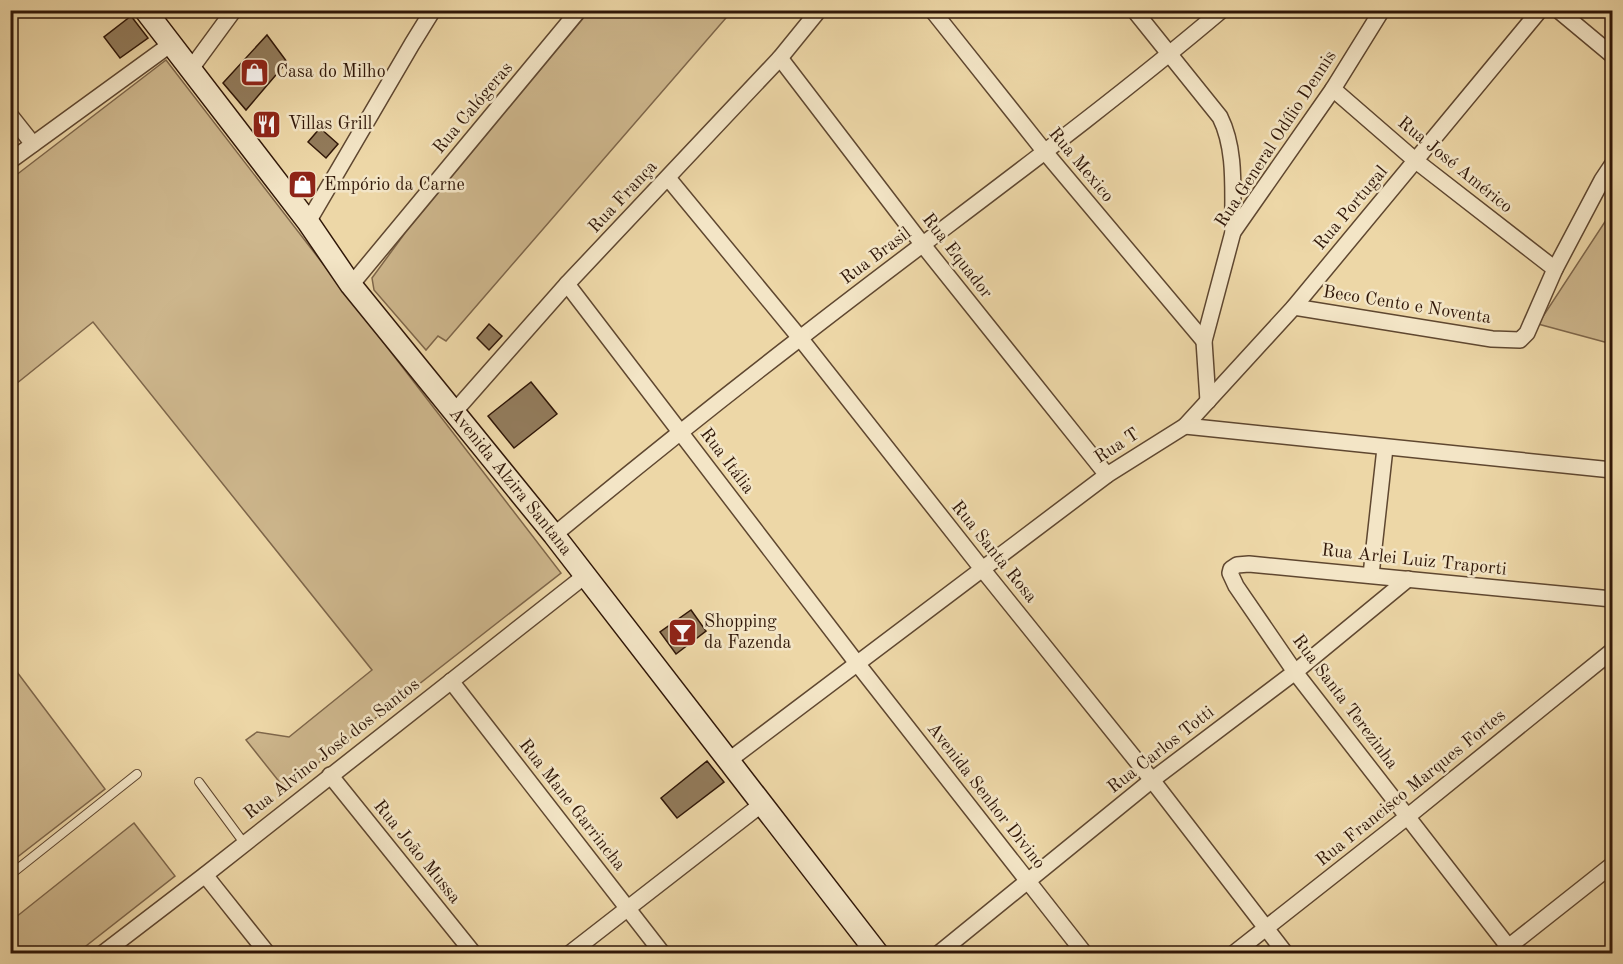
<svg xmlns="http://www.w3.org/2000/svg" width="1623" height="964" viewBox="0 0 1623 964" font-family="'Old Standard TT',serif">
  <rect width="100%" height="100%" fill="#edd7a7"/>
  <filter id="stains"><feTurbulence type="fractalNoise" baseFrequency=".00333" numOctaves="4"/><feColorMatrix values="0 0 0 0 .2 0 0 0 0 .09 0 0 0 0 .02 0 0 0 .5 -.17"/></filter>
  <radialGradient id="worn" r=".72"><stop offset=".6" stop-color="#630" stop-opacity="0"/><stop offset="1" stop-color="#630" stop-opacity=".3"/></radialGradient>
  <!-- green -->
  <g fill="#cdb68c" stroke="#7e664a" stroke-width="1.5">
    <path d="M590,10L732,11L446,341L438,336L426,350L374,290L372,278L405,233Z"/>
    <path d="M166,60L561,573L285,789L246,740L257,732L289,737L372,670L93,322L11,388V179Z"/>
    <path d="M1612,211V344L1538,324Z"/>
    <path d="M11,664L105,789L11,862Z"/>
    <path d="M134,823L175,876L77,953H11V921Z"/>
  </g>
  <!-- building -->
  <g fill="#927b5b" stroke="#301708" stroke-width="1.5">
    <path d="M131,16L148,38L120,58L104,37Z"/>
    <path d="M267,35L287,62L246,110L223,83Z"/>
    <path d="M320,128L338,144L326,158L308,142Z"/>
    <path d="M489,324L502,336L489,350L477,338Z"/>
    <path d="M531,382L557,414L514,448L488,416Z"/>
    <path d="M691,610L706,631L676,654L660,632Z"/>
    <path d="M707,761L724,782L677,818L661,798Z"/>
  </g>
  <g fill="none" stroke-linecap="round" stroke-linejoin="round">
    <defs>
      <g id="lane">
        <path d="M199,782L244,843"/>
        <path d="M10,875L137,774"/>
      </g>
      <g id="street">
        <path d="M932,10L1045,152L1204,341"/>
        <path d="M1134,10L1220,117C1237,151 1232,194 1233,232"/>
        <path d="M1558,10L1612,55"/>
        <path d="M780,58L923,245L1107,475"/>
        <path d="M190,70L234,10"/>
        <path d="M1333,89L1416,161L1555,269"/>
        <path d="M10,115L33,144"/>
        <path d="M10,161L171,44"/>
        <path d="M668,178L800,338L983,570L1152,780L1286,954"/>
        <path d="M308,222L412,44L433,10"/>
        <path d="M567,284L856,662L1085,954"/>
        <path d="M351,285L579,10"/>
        <path d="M1294,307L1492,339L1520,340L1527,333L1555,269L1602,180L1612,165"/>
        <path d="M1208,401L1204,341L1233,232L1333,89L1382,10"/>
        <path d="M455,411L567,284L780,58L819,10"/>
        <path d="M1185,426L1612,470"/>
        <path d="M554,535C635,468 716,403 799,339C940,229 1085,126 1222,10"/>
        <path d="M1371,575L1385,448"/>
        <path d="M451,681L663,954"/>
        <path d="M728,761L1107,475L1185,426L1294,307L1540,10"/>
        <path d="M330,775L474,954"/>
        <path d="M205,875L268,954"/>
        <path d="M1502,952L1612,865"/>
        <path d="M102,954L205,875L586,575"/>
        <path d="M569,954L762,804"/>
        <path d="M938,954L1152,780L1295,672L1408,579"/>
        <path d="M1233,954L1407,817L1612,651"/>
        <path d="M1514,954L1295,672L1236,586L1230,573L1231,569L1237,565L1249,564L1612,599"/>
      </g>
      <g id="secondary">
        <path id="s1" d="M145,10L308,222L351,285L554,535L878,954"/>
      </g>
    </defs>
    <!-- lane casing -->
    <use href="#lane" stroke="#5f4730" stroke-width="10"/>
    <!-- street casing -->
    <use href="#street" stroke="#5f4730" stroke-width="18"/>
    <!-- secondary casing -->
    <use href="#secondary" stroke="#301708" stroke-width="24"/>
    <!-- lane -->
    <use href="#lane" stroke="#f3e5c6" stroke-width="8"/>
    <!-- street -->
    <use href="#street" stroke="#f3e5c6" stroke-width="15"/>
    <!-- secondary -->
    <use href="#secondary" stroke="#f3e5c6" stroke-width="21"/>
  </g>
  <!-- icons -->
  <defs>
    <symbol id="shop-square" viewBox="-11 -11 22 22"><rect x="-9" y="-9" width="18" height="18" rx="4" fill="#8f2418" stroke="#f3e5c6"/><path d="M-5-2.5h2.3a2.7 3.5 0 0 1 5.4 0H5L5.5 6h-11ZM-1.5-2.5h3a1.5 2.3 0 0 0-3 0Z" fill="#fff"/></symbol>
    <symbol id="restaurant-square" viewBox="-11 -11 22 22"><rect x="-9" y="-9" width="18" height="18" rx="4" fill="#8f2418" stroke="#f3e5c6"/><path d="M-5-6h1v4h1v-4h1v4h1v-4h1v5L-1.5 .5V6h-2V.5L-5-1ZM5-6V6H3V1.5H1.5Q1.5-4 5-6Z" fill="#fff"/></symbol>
    <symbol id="bar-square" viewBox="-11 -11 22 22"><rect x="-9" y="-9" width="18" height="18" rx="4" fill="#8f2418" stroke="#f3e5c6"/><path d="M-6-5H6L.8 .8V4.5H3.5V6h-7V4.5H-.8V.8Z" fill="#fff"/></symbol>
  </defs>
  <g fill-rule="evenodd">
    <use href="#shop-square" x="238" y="56" width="33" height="33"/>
    <use href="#restaurant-square" x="250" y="108" width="33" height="33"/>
    <use href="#shop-square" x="286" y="168" width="33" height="33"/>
    <use href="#bar-square" x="666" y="616" width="33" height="33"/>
  </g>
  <g text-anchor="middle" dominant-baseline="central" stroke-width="5" stroke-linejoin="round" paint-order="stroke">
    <!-- poi labels -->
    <g font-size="18" fill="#301708" stroke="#f3e5c6" text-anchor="start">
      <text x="276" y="72">Casa do Milho</text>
      <text x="288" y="124">Villas Grill</text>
      <text x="324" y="185">Empório da Carne</text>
      <text x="704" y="622">Shopping<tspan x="704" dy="21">da Fazenda</tspan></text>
    </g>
    <!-- street labels -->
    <g font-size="18" fill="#301708" stroke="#f3e5c6">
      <text transform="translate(473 108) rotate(-50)">Rua Calógeras</text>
      <text transform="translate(1276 139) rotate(-57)">Rua General Odílio Dennis</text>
      <text transform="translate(1081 165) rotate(50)">Rua Mexico</text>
      <text transform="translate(1455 165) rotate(39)">Rua José Américo</text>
      <text transform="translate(623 197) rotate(-47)">Rua França</text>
      <text transform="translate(1351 208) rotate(-50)">Rua Portugal</text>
      <text transform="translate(876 256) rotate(-37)">Rua Brasil</text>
      <text transform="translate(957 256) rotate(52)">Rua Equador</text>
      <text transform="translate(1407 305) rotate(9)">Beco Cento e Noventa</text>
      <text transform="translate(1117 446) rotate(-33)">Rua T</text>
      <text transform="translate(727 461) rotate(53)">Rua Itália</text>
      <text stroke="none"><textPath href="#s1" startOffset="597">Avenida Alzira Santana</textPath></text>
      <text transform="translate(994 552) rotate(51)">Rua Santa Rosa</text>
      <text transform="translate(1414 560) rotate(6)">Rua Arlei Luiz Traporti</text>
      <text transform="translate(1345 702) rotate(53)">Rua Santa Terezinha</text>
      <text transform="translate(332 749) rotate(-38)">Rua Alvino José dos Santos</text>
      <text transform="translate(1161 750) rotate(-38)">Rua Carlos Totti</text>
      <text transform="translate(1411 788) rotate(-39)">Rua Francisco Marques Fortes</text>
      <text transform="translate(986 796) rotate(52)">Avenida Senhor Divino</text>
      <text transform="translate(572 805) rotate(52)">Rua Mane Garrincha</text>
      <text transform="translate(417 852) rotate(51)">Rua João Mussa</text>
    </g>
  </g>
  <!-- margin -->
  <rect width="1623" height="964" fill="none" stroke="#edd7a7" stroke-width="36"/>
  <rect x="12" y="12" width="1599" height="940" fill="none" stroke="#301708" stroke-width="3"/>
  <rect x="18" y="18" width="1587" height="928" fill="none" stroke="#301708" stroke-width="1.5"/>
  <rect width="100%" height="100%" filter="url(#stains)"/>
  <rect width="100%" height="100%" fill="url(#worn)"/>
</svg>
